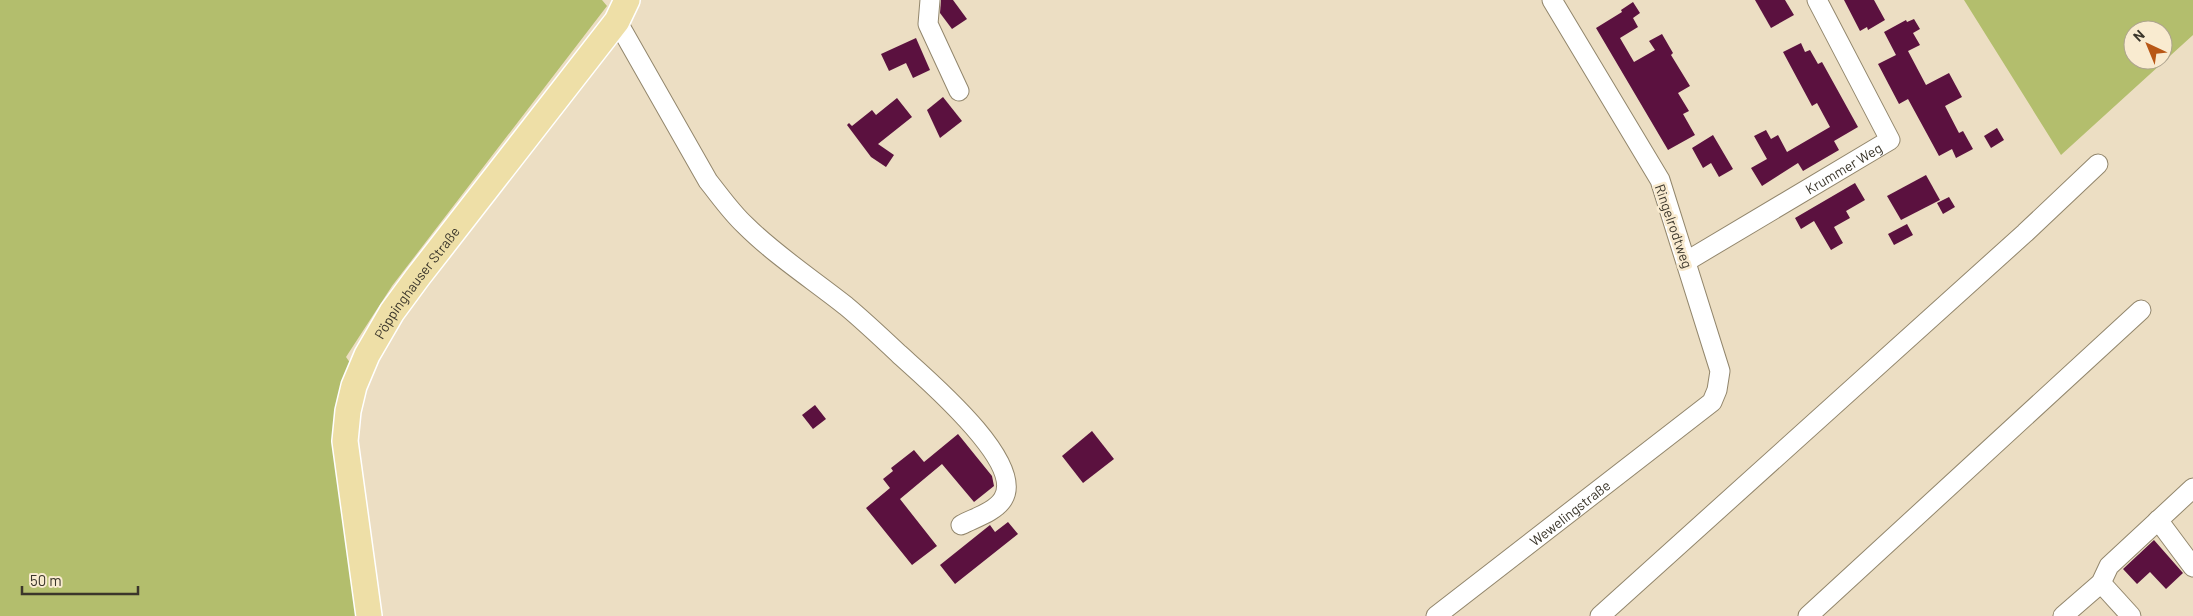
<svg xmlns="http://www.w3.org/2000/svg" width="2193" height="616" viewBox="0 0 2193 616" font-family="Barlow,sans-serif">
  <rect width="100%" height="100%" fill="#ecdec3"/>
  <!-- green -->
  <g fill="#b3be6d" fill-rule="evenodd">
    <path d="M0,0H602L607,6L392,286L346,357L353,367L360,616H0Z"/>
    <path d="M1964,0H2193V35L2061,155ZM2133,30H2163V60H2133Z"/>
  </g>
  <!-- building -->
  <g fill="#5b113f">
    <path d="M941,0H953L967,19L952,29L940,13Z"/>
    <path d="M1755,0H1785L1794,15L1771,28Z"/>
    <path d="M1844,0H1874L1885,20L1868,30L1867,27L1860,31Z"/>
    <path d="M1633,2L1640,13L1633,18L1638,27L1620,38L1634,62L1655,50L1649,41L1662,34L1673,53L1671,55L1690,86L1678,93L1689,111L1683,114L1695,135L1668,150L1596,28L1622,12L1621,10Z"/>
    <path d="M1914,19L1920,29L1913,33L1920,45L1908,51L1926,85L1949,73L1962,97L1945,106L1959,133L1963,131L1973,149L1956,158L1952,149L1939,156L1908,99L1899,104L1878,64L1896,55L1884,32L1906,20L1907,22Z"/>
    <path d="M916,38L930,70L913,78L906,63L889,71L881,54Z"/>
    <path d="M1801,43L1805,52L1810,50L1818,64L1822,62L1858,127L1834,141L1839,150L1803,171L1798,163L1762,186L1751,168L1767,159L1754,136L1766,130L1771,139L1778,135L1787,152L1830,127L1817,103L1812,106L1783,52Z"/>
    <path d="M943,97L962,121L940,138L927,110Z"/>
    <path d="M897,98L912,117L878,144L894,155L886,167L871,157L847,125L849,123L852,126L872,110L876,115Z"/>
    <path d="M1997,128L2004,140L1991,148L1984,136Z"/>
    <path d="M1713,135L1733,169L1719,177L1711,163L1703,168L1692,148Z"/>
    <path d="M1926,175L1940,200L1901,220L1887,196Z"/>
    <path d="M1855,183L1865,200L1846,211L1850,218L1834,227L1843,243L1831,250L1814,221L1801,229L1795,218Z"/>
    <path d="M1949,197L1955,207L1943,214L1937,203Z"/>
    <path d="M1907,224L1913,235L1894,245L1888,234Z"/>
    <path d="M815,405L826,419L813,429L802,415Z"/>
    <path d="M1092,431L1114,459L1083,483L1062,456Z"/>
    <path d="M958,434L992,476L994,486L974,502L942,464L900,499L937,546L912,565L866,508L890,488L883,479L893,471L891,468L914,450L924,462Z"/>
    <path d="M1008,522L1018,534L955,584L940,565L990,525L995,532Z"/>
    <path d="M2154,540L2183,573L2166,589L2150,572L2137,584L2123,569Z"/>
  </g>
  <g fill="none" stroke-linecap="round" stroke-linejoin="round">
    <defs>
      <g id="minor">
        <path d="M930,0L928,24L959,91"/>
        <path d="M617,21L708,181C720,196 731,212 745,225C775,255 812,279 846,306C864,321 882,338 899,354C924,377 1026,462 1003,499C995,512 974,518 961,525"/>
        <path id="s1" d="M1687,261L1890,140L1817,0"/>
        <path d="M2158,520L2193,567"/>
        <path d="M2101,583L2131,616"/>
        <path id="s2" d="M1436,616L1712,402L1717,390L1720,371L1660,180L1552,0"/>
        <path d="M1600,616L2025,233L2098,164"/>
        <path d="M1808,616L2141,310"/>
        <path d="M2063,616L2101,583L2109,566L2193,488"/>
      </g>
      <g id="major">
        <path id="s3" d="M369,616L345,441L348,411L354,386L367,355L392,312L417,278L617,21L627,0"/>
      </g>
    </defs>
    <!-- minor casing -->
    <use href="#minor" stroke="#92866c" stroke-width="21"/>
    <!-- major casing -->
    <use href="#major" stroke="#fff" stroke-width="28"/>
    <!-- minor -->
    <use href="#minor" stroke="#fff" stroke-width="19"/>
    <!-- major -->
    <use href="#major" stroke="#eedfa7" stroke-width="25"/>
  </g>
  <g text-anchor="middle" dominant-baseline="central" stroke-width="5" stroke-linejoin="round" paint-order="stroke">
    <!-- street labels -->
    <g font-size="14" fill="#3b362b" stroke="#f9ebd0">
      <text stroke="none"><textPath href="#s1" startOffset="182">Krummer Weg</textPath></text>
      <text transform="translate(1674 226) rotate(71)">Ringelrodtweg</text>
      <text stroke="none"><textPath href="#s3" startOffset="354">Pöppinghauser Straße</textPath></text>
      <text stroke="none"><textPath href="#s2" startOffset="169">Wewelingstraße</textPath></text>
    </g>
  </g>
  <!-- north arrow -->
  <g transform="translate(2148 45) rotate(316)"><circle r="24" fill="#f9ebd0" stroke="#ada38e"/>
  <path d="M0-4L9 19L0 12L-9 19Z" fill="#b85715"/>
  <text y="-8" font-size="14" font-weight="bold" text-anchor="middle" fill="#3b362b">N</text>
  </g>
  <!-- scale -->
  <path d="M22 586v8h116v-8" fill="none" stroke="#3b362b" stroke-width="2.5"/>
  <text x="30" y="586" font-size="15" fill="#3b362b" stroke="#f9ebd0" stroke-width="4" paint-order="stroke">50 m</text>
</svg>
